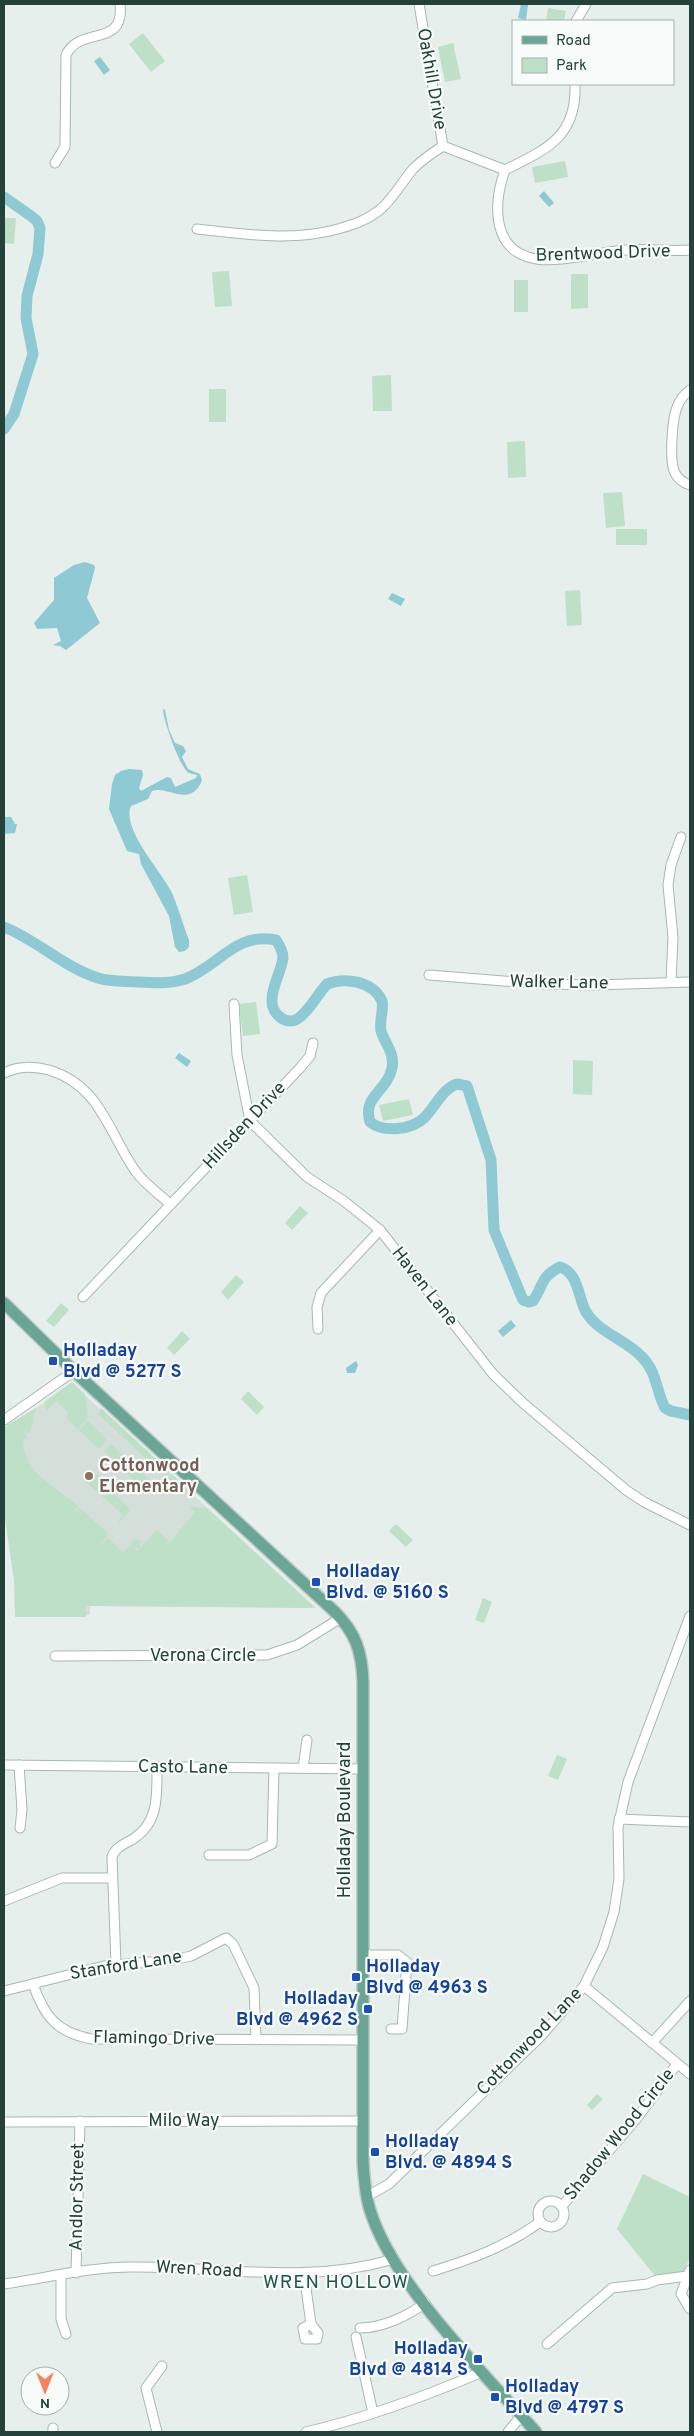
<svg xmlns="http://www.w3.org/2000/svg" width="694" height="2436" viewBox="0 0 694 2436" font-family="Overpass,sans-serif">
  <rect width="100%" height="100%" fill="#e6efeb"/>
  <!-- built -->
  <path fill="#d4dfda" d="M73,1384L316,1608L90,1605V1615L29,1617L6,1507L4,1429Z"/>
  <!-- green -->
  <g fill="#bfe0c8">
    <path d="M548,8L566,11L564,21H546Z"/>
    <path d="M143,33L165,61L151,72L129,44Z"/>
    <path d="M453,43L461,79L445,82L438,47Z"/>
    <path d="M565,161L568,177L535,183L532,167Z"/>
    <path d="M5,218H16L14,244L4,243Z"/>
    <path d="M229,271L232,306L215,307L212,272Z"/>
    <path d="M571,274H588V308L571,309Z"/>
    <rect x="514" y="280" width="14" height="32"/>
    <path d="M391,375L392,411H373L372,376Z"/>
    <rect x="209" y="389" width="17" height="33"/>
    <path d="M525,441L526,477L508,478L507,442Z"/>
    <path d="M622,492L625,526L606,528L603,493Z"/>
    <rect x="616" y="529" width="31" height="16"/>
    <path d="M580,590L582,625L567,626L565,591Z"/>
    <path d="M247,875L253,912L234,915L228,878Z"/>
    <path d="M256,1002L260,1034L243,1036L239,1004Z"/>
    <path d="M573,1060L593,1061L592,1095L573,1094Z"/>
    <path d="M409,1099L413,1115L383,1121L379,1105Z"/>
    <path d="M300,1206L308,1213L292,1230L285,1223Z"/>
    <path d="M236,1275L244,1282L228,1300L221,1292Z"/>
    <path d="M61,1303L69,1310L54,1327L46,1321Z"/>
    <path d="M182,1331L190,1339L174,1355L167,1348Z"/>
    <path d="M72,1382L85,1394L88,1418L78,1429L66,1418L69,1413L56,1401L47,1411L44,1402Z"/>
    <path d="M248,1391L264,1407L257,1415L241,1399Z"/>
    <path d="M36,1408L30,1433L27,1432L26,1438L23,1439C24,1475 55,1485 78,1506L66,1520L79,1507L109,1534L99,1546L108,1538L123,1552L131,1545L132,1540L136,1539L141,1541L140,1548H134L137,1551L157,1530L170,1542L195,1512L189,1506L208,1509L315,1608L86,1606V1617H15L14,1581L5,1519L4,1427Z"/>
    <path d="M101,1408L170,1472L166,1477L101,1417L98,1414Z"/>
    <path d="M88,1420L107,1440L99,1449L79,1430Z"/>
    <path d="M111,1444L155,1485L147,1493L104,1451Z"/>
    <path d="M95,1473L99,1476L97,1478L131,1510L120,1522L118,1521L123,1515L86,1482Z"/>
    <path d="M172,1474L190,1490L185,1492L167,1478Z"/>
    <path d="M396,1524L413,1540L406,1547L389,1531Z"/>
    <path d="M483,1598L492,1602L484,1623L475,1620Z"/>
    <path d="M557,1755L567,1759L558,1780L548,1776Z"/>
    <path d="M597,2094L603,2099L592,2110L587,2105Z"/>
    <path d="M643,2174L690,2197V2258L683,2272L655,2276L617,2229Z"/>
  </g>
  <!-- water -->
  <g fill="#8ec9d4">
    <path d="M521,4L528,5L526,20L518,18Z"/>
    <path d="M100,57L110,70L104,75L94,61Z"/>
    <path d="M544,191L554,203L549,207L539,196Z"/>
    <path d="M85,562L94,565L95,568L87,598L100,623L66,650L60,646L53,645L61,641L57,628L37,629L34,623L54,600V578L74,565Z"/>
    <path d="M392,593L405,599L401,606L388,599Z"/>
    <path d="M163,709L165,710L169,730L175,743L183,746L186,751L182,757L188,769L200,774L202,780C191,809 167,785 152,791L148,799L131,806C121,829 162,872 172,893C179,909 183,925 189,940V947L185,951L179,952L175,947L169,916L141,864L139,854L127,851L109,809L112,784L115,775L121,771L129,769L142,770L143,775L139,788L141,791L167,777L171,778L175,787L196,778L197,775C194,774 191,774 189,773C181,770 163,720 163,709Z"/>
    <path d="M5,817H11L15,824H17L15,833L4,834Z"/>
    <path d="M179,1053L191,1061L187,1067L175,1058Z"/>
    <path d="M511,1320L516,1326L503,1337L498,1331Z"/>
    <path d="M356,1361L358,1365L355,1373H347L346,1368Z"/>
  </g>
  <g fill="none" stroke-linecap="round" stroke-linejoin="round">
    <!-- river -->
    <g stroke="#8ec9d4" stroke-width="11">
      <path d="M4,197L31,216L37,221L40,228L38,254L27,296L26,318L33,354L14,414L4,429"/>
      <path d="M4,927C37,940 65,968 98,978C110,982 126,981 139,982C154,983 170,984 185,979C220,966 234,932 276,940C280,946 283,951 283,958C281,972 272,986 272,1000C271,1014 288,1028 300,1017C311,1008 317,995 327,984C345,977 373,981 382,1001C384,1011 379,1020 381,1031C385,1044 395,1053 392,1068C387,1092 362,1096 370,1122C384,1133 412,1130 425,1117C436,1106 442,1089 457,1084L467,1086L491,1160L494,1230L523,1300L529,1302L533,1301C544,1285 540,1277 560,1267C579,1273 578,1298 586,1312C599,1333 625,1339 641,1356C658,1373 655,1389 665,1408L671,1411L690,1415"/>
    </g>
    <defs>
      <g id="minor">
        <path d="M419,4L443,146"/>
        <path d="M576,21L586,4"/>
        <path d="M443,146L505,170C547,149 577,137 575,84"/>
        <path d="M55,163L65,147L66,55C80,25 125,49 120,4"/>
        <path d="M505,170C493,204 491,252 537,259C557,263 602,252 625,250C647,248 668,252 690,250"/>
        <path d="M197,229C245,234 290,242 338,229C355,224 368,220 382,208C394,197 402,182 413,169C422,160 432,153 443,146"/>
        <path d="M690,390C685,394 680,399 678,405C672,417 669,462 675,473C678,479 684,483 690,485"/>
        <path d="M429,975L543,984L595,985L690,982"/>
        <path d="M671,982L673,937L668,885L671,865L681,837"/>
        <path d="M234,1004L237,1055L250,1121L307,1177L344,1201L380,1230L493,1374L523,1403L626,1490L644,1502L690,1525"/>
        <path d="M4,1073C18,1066 34,1066 49,1070C101,1086 108,1132 136,1172C145,1184 159,1194 170,1204"/>
        <path d="M83,1297L300,1068L310,1056L313,1043"/>
        <path d="M318,1329L317,1307L321,1293L380,1230"/>
        <path d="M4,1420L74,1371"/>
        <path d="M55,1656L267,1655L297,1645L341,1618"/>
        <path d="M4,1765L363,1769"/>
        <path d="M19,1765L22,1810L20,1828"/>
        <path d="M303,1768L307,1740"/>
        <path d="M619,1819L690,1822"/>
        <path d="M209,1855H249L272,1844L274,1769"/>
        <path d="M4,1901L62,1878H112"/>
        <path d="M363,1955H398L407,1962L402,2029H391"/>
        <path d="M116,1964L112,1857C115,1847 125,1844 133,1839C159,1823 157,1795 157,1767"/>
        <path d="M33,1984C44,2016 57,2033 92,2039L363,2040"/>
        <path d="M584,1986L690,2074"/>
        <path d="M4,1991L104,1966L173,1960L191,1956L226,1938L233,1944L254,1988L256,2040"/>
        <path d="M652,2043L690,2001"/>
        <path d="M4,2122L363,2121"/>
        <path d="M366,2197L389,2184L542,2035L584,1986L603,1947L614,1912L619,1879L618,1827L628,1782L690,1616"/>
        <circle cx="551" cy="2214" r="13"/>
        <path d="M562,2206L637,2118L677,2064"/>
        <path d="M690,2270L681,2294L690,2309"/>
        <path d="M433,2271C472,2259 507,2246 540,2222"/>
        <path d="M76,2273L80,2121"/>
        <path d="M304,2274L311,2324L318,2333L317,2339H305L303,2328L311,2324"/>
        <path d="M61,2275V2319L66,2334"/>
        <path d="M4,2284C46,2278 90,2267 132,2267C222,2266 306,2285 394,2259"/>
        <path d="M360,2328C382,2328 408,2316 425,2303"/>
        <path d="M356,2337L373,2413"/>
        <path d="M547,2344L612,2288L647,2284L657,2280L687,2276"/>
        <path d="M53,2428V2432"/>
        <path d="M157,2432L146,2388L162,2366"/>
        <path d="M306,2432C366,2418 426,2396 482,2372"/>
        <path d="M508,2432L521,2416"/>
      </g>
      <path id="major" d="M4,1303L78,1375L334,1611C356,1633 362,1652 363,1682V2161C364,2177 365,2195 370,2210C393,2285 484,2373 536,2432"/>
    </defs>
    <!-- minor casing -->
    <use href="#minor" stroke="#a8b8b2" stroke-width="11"/>
    <!-- major casing -->
    <use href="#major" stroke="#c2cac8" stroke-width="14"/>
    <!-- minor -->
    <use href="#minor" stroke="#fff" stroke-width="9"/>
    <!-- major -->
    <use href="#major" stroke="#6aa596" stroke-width="11"/>
  </g>
  <!-- markers -->
  <g fill="#1a4fb4" stroke="#f7fbf9" stroke-width="2">
    <rect x="48" y="1356" width="10" height="10" rx="2.5"/>
    <rect x="311" y="1577" width="10" height="10" rx="2.5"/>
    <rect x="351" y="1972" width="10" height="10" rx="2.5"/>
    <rect x="363" y="2004" width="10" height="10" rx="2.5"/>
    <rect x="370" y="2147" width="10" height="10" rx="2.5"/>
    <rect x="473" y="2354" width="10" height="10" rx="2.5"/>
    <rect x="490" y="2392" width="10" height="10" rx="2.5"/>
  </g>
  <circle fill="#8d6e63" stroke="#f7fbf9" stroke-width="2" cx="89" cy="1476" r="5"/>
  <g text-anchor="middle" dominant-baseline="central" stroke-width="4.5" stroke-linejoin="round" paint-order="stroke">
    <!-- street labels -->
    <g font-size="18" fill="#24423a" stroke="#f7fbf9">
      <text transform="translate(431 79) rotate(80)">Oakhill Drive</text>
      <text transform="translate(603 254) rotate(-2)">Brentwood Drive</text>
      <text transform="translate(559 983) rotate(1)">Walker Lane</text>
      <text transform="translate(245 1126) rotate(-47)">Hillsden Drive</text>
      <text transform="translate(424 1287) rotate(52)">Haven Lane</text>
      <text x="203" y="1656">Verona Circle</text>
      <text transform="translate(183 1768) rotate(1)">Casto Lane</text>
      <text transform="translate(345 1820) rotate(-90)">Holladay Boulevard</text>
      <text transform="translate(126 1966) rotate(-9)">Stanford Lane</text>
      <text transform="translate(154 2039) rotate(1)">Flamingo Drive</text>
      <text transform="translate(530 2042) rotate(-46)">Cottonwood Lane</text>
      <text x="184" y="2121">Milo Way</text>
      <text transform="translate(620 2135) rotate(-51)">Shadow Wood Circle</text>
      <text transform="translate(78 2197) rotate(-89)">Andlor Street</text>
      <text transform="translate(199 2270) rotate(3)">Wren Road</text>
    </g>
    <!-- transit labels -->
    <g font-size="18" font-weight="bold" fill="#164399" stroke="#f7fbf9" text-anchor="start">
      <text x="63" y="1351">Holladay<tspan x="63" dy="21">Blvd @ 5277 S</tspan></text>
      <text x="326" y="1572">Holladay<tspan x="326" dy="21">Blvd. @ 5160 S</tspan></text>
      <text x="366" y="1967">Holladay<tspan x="366" dy="21">Blvd @ 4963 S</tspan></text>
      <text x="358" y="1999" text-anchor="end">Holladay<tspan x="358" dy="21">Blvd @ 4962 S</tspan></text>
      <text x="385" y="2142">Holladay<tspan x="385" dy="21">Blvd. @ 4894 S</tspan></text>
      <text x="468" y="2349" text-anchor="end">Holladay<tspan x="468" dy="21">Blvd @ 4814 S</tspan></text>
      <text x="505" y="2387">Holladay<tspan x="505" dy="21">Blvd @ 4797 S</tspan></text>
    </g>
    <!-- education labels -->
    <g font-size="18" font-weight="bold" fill="#785e54" stroke="#f7fbf9" text-anchor="start">
      <text x="99" y="1466">Cottonwood<tspan x="99" dy="21">Elementary</tspan></text>
    </g>
    <!-- neighbourhood labels -->
    <g font-size="19" letter-spacing="1" fill="#1f5548" stroke="#f7fbf9">
      <text x="336" y="2283">WREN HOLLOW</text>
    </g>
  </g>
  <!-- border -->
  <rect width="694" height="2436" fill="none" stroke="#24423a" stroke-width="10"/>
  <!-- legend -->
  <rect x="512" y="20" width="162" height="65" fill="#f7fbf9" stroke="#a3b1ad"/>
  <rect x="522" y="36" width="25" height="8" fill="#6aa596" stroke="#a3b1ad"/>
  <text x="556" y="45" font-size="15" fill="#24423a">Road</text>
  <rect x="522" y="58" width="25" height="15" fill="#bfe0c8" stroke="#a3b1ad"/>
  <text x="556" y="70" font-size="15" fill="#24423a">Park</text>
  <!-- north arrow -->
  <g transform="translate(45 2391) rotate(180)"><circle r="24" fill="#f7fbf9" stroke="#a3b1ad"/>
  <path d="M0-4L9 19L0 12L-9 19Z" fill="#f4845f"/>
  <text y="-8" font-size="14" font-weight="bold" text-anchor="middle" fill="#24423a">N</text>
  </g>
</svg>
